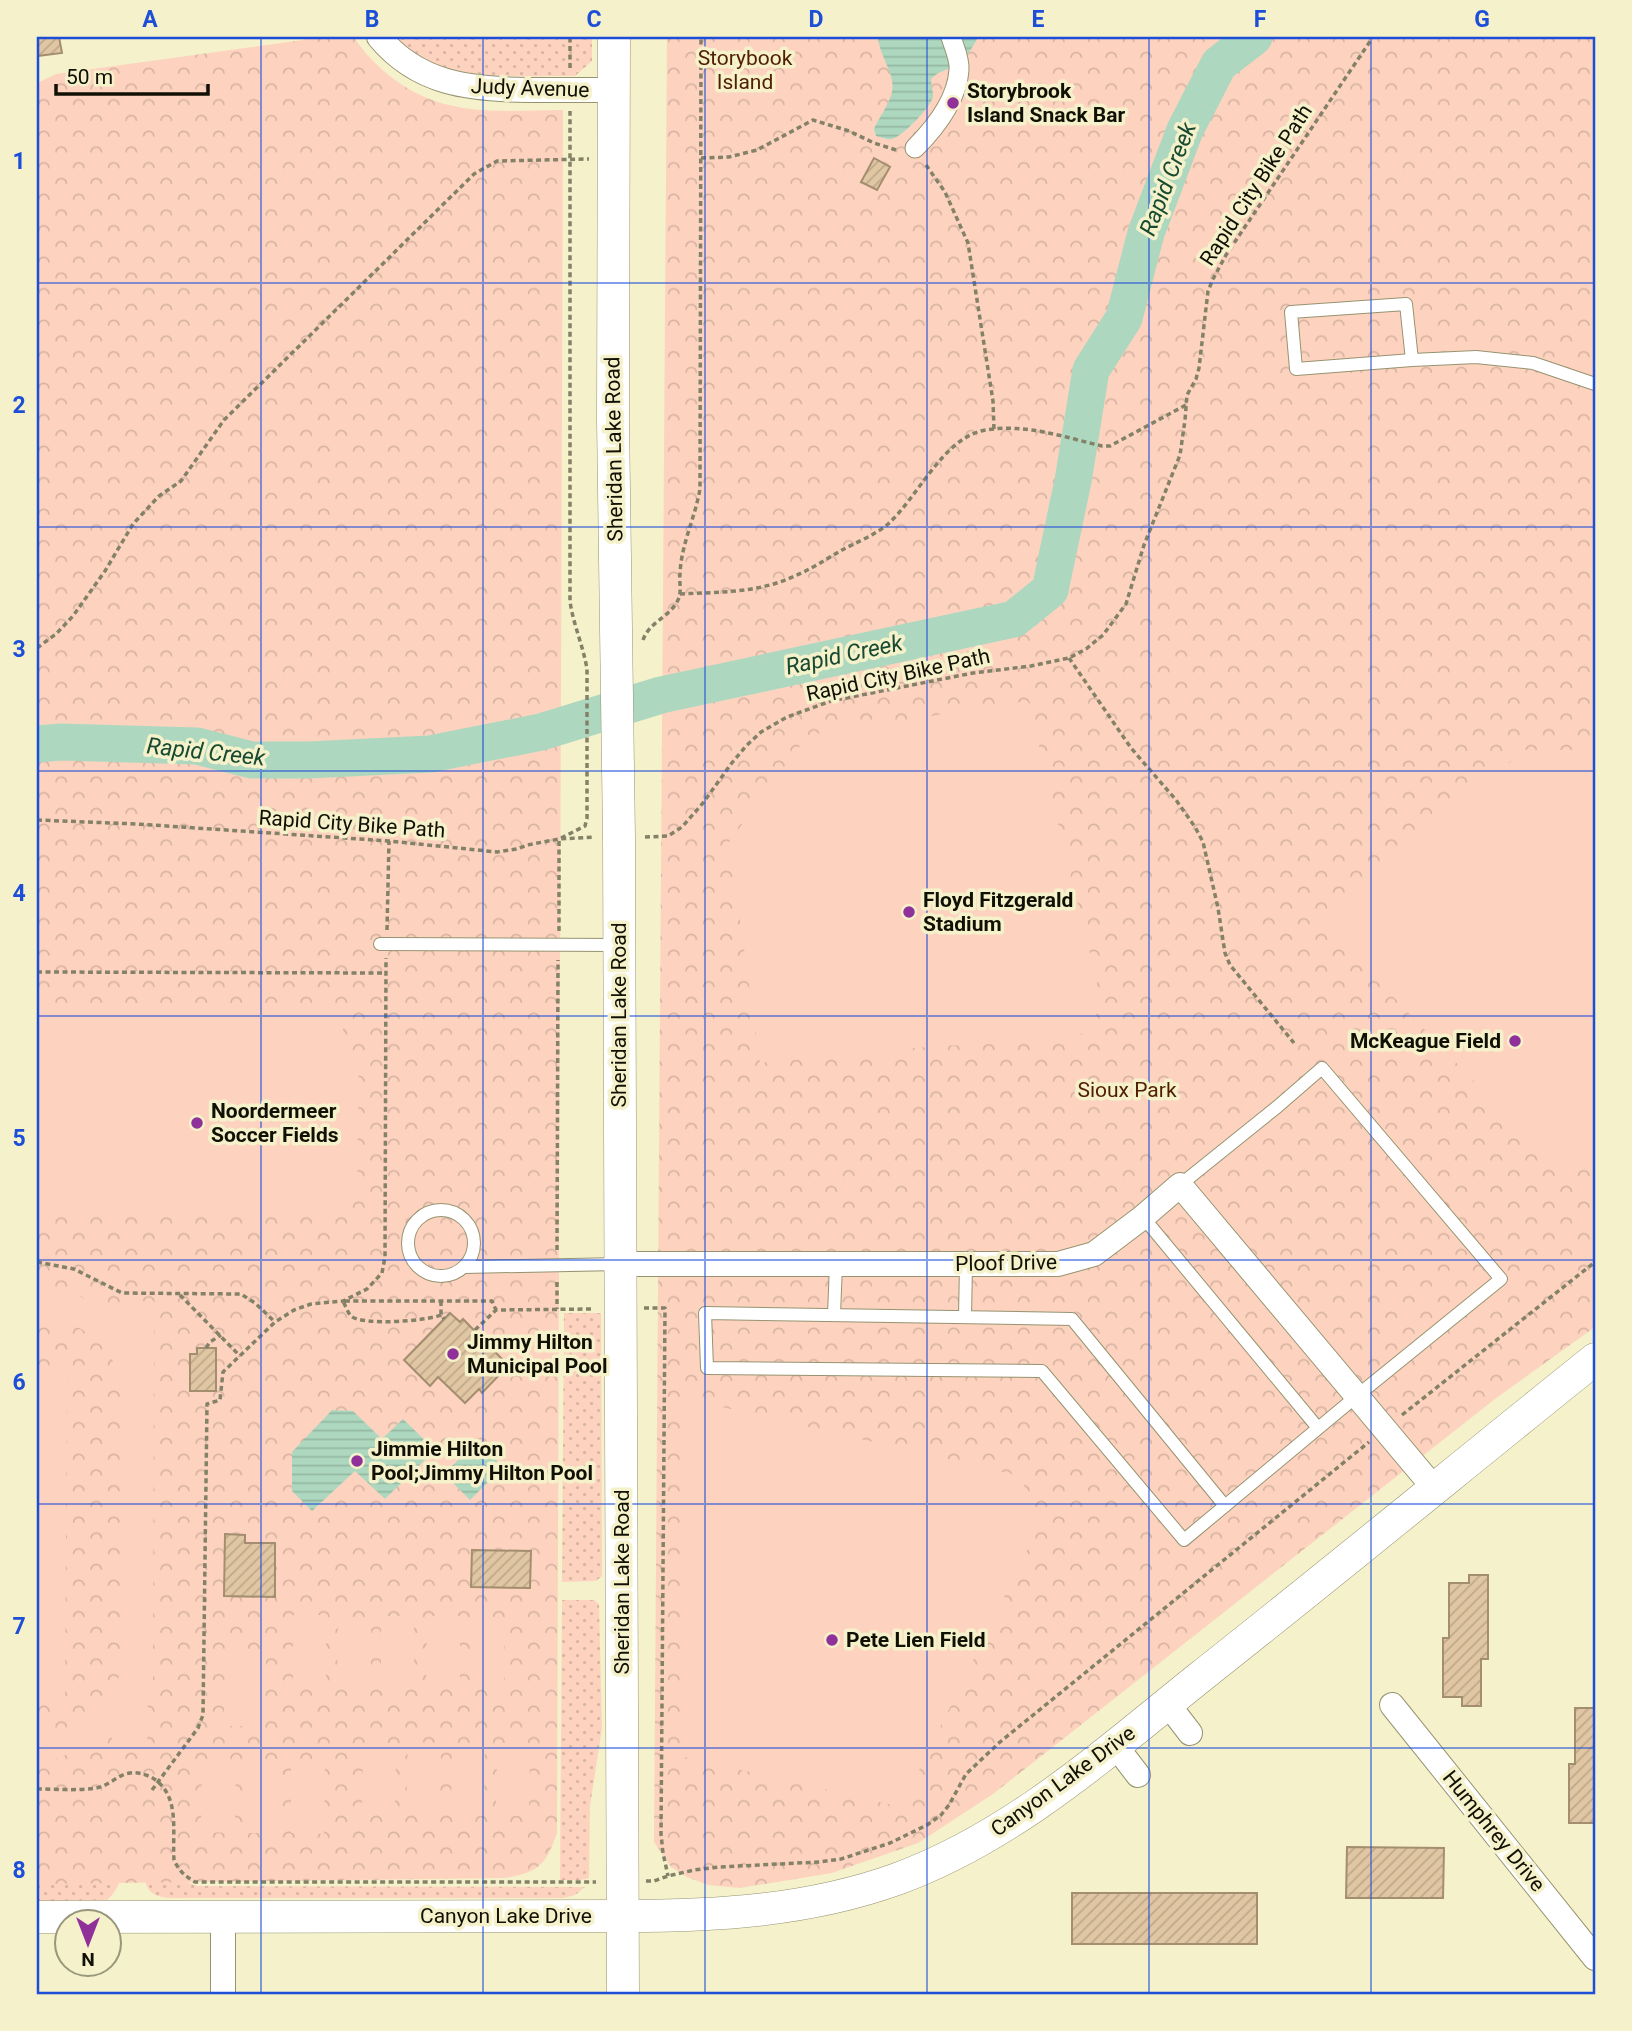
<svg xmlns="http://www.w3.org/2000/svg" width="1632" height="2031" viewBox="0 0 1632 2031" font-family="Roboto,sans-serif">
  <defs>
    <pattern id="grass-dots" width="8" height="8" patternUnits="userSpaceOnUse" patternTransform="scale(1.75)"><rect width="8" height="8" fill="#fdd3bf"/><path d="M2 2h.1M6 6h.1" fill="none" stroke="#d8b4a2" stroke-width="1.8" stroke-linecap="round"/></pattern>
    <pattern id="park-crowns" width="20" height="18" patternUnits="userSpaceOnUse" patternTransform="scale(1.75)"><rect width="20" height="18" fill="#fdd3bf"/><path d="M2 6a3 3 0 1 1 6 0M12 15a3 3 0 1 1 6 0" fill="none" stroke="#d8b4a2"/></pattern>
    <pattern id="water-rules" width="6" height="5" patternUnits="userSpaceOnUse" patternTransform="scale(1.75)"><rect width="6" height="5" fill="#add8bf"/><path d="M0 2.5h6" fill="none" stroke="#94b8a2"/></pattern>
    <pattern id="building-hatch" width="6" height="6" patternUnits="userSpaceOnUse" patternTransform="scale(1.75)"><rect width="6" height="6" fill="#e0c6a2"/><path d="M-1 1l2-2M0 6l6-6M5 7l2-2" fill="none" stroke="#bfa98a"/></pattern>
  </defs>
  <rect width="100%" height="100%" fill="#f4f1cb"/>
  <!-- grass -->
  <g fill="url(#grass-dots)">
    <path d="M396,37H592V61L575,76C515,75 441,85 396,37Z"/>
    <path d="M564,1313H601L602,1576L596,1581L562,1582Z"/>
    <path d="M562,1600H594L599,1604L602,1728L590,1806L589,1878L580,1880H560Z"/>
    <path d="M37,1848L121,1879C117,1888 114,1894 107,1900L37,1901Z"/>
    <path d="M144,1877L178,1878L197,1886L585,1887L575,1895L563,1898H168C153,1896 147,1892 144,1877Z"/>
  </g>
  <!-- park -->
  <g fill="url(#park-crowns)">
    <path d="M304,37H354C374,69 412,97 449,105C484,114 527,110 563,110L557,1833C546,1865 538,1873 504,1878L37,1884V83L56,74L303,40Z"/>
    <path d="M667,37H1595V1327L1495,1399L993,1794L918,1843L832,1873L740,1888L708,1885L687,1877L671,1867L654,1842Z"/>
  </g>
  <!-- pitch -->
  <g fill="#fdd3bf">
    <path d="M1028,701L1097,982C1098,1016 1101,1026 1067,1041L936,1046L760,1063L729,842L808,735Z"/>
    <path d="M1525,750H1582L1595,759V1167L1551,1162L1319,919Z"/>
    <path d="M37,1003L343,1004V1045L359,1058L357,1187L343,1198L342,1211L37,1212Z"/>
    <path d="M37,1282L78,1295L113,1317L126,1302L154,1301L153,1687L148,1688L147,1749L121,1748L108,1734L80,1750L37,1765V1738C68,1730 103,1712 117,1682C122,1670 123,1656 125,1643L124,1384C107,1338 82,1325 37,1312Z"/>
    <path d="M37,1369L67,1370L65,1704H37Z"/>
    <path d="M683,1398L1020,1476L1040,1524L901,1807L681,1756Z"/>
    <rect x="293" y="1615" width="33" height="73"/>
    <rect x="381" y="1616" width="33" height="72"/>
    <path d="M427,1616H460V1689H426Z"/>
    <path d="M338,1617H371V1689H337Z"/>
    <rect x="471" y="1617" width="33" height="72"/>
    <path d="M225,1651H266L265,1726H224Z"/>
    <path d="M408,1742L441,1743L440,1815H406Z"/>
    <path d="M363,1743H396L395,1815H362Z"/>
    <path d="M452,1743H485L484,1816L451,1815Z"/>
    <path d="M497,1743H530L529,1816L496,1815Z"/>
    <path d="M202,1760H236L235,1833L201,1832Z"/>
    <rect x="246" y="1760" width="34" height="73"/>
    <path d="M291,1761H325L324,1834L291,1833Z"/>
  </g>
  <!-- water -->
  <g fill="url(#water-rules)">
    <path d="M878,37L946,38L978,37C971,51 965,60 951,67C943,72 937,72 931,79C931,85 933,90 933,96C933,105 902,137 892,139C887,140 881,137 876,136L874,129C879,117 889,105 892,92C896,74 879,56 878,37Z"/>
    <path d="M332,1410L353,1411L382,1439L403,1419L435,1450L385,1499L355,1471L312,1511L292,1491V1452Z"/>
    <path d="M483,1447L503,1467L470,1500L444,1474L465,1453L471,1459Z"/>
  </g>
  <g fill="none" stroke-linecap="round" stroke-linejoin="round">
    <!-- river -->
    <path stroke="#add8bf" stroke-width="37" d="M37,744L61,742L197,746L252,760H308L430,754L541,732L661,695L1014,619L1050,590L1073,481L1091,370L1124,318L1146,233L1185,130L1219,64L1254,37"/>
  </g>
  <!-- building -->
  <g fill="url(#building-hatch)" stroke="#a48e70" stroke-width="2">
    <path d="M37,37H59L62,53L37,56Z"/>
    <path d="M874,158L890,167L877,190L861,182Z"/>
    <path d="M450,1313L460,1322L463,1319L505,1362L501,1366L504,1370L482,1393L479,1389L465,1403L438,1377L430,1386L404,1360Z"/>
    <path d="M197,1348H216V1391H190V1354H197Z"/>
    <path d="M225,1534L245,1535V1543H275V1597L224,1596Z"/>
    <path d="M472,1550L531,1551L530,1588L471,1587Z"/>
    <path d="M1469,1575H1488V1659H1481V1706H1462V1697H1443V1638H1449V1583H1469Z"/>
    <path d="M1575,1708H1595V1823H1569V1764H1575Z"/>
    <path d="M1347,1847L1444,1848L1443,1898H1346Z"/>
    <rect x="1072" y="1893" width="185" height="51"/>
  </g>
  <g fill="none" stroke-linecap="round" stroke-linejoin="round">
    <defs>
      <g id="service">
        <path d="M1412,360L1406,304L1291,312L1296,369L1412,360L1476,357L1533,363L1595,384"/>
        <path d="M380,944L619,945"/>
        <path d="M1180,1185L1277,1107L1322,1068L1501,1279L1358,1395L1184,1540L1042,1371L707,1368L705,1313L1072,1319L1225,1506"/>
        <circle cx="441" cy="1243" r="33"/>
        <path d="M1143,1217L1318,1428"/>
        <path d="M464,1267L620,1264"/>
        <path d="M834,1315L836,1264"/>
        <path d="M965,1317L966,1264"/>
      </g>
      <path id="pedestrian" d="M915,148C935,128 957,100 959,70C960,59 954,47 951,37"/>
      <g id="minor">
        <path d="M379,37C418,84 469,89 526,90C555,90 584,90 614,90"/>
        <path d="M620,1264H1058L1094,1254L1143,1217L1180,1185L1434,1488"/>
        <path d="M1167,1703L1190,1733"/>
        <path d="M1392,1705L1595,1958"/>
        <path d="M1115,1745L1138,1775"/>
        <path d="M223,1994V1916"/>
      </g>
      <g id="tertiary">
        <path d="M614,37L613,420L619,837L623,1994"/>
        <path d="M37,1917L623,1916C716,1916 808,1911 897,1879C1012,1837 1104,1754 1199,1678C1332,1573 1463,1465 1595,1359"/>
      </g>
    </defs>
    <!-- service casing -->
    <use href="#service" stroke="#969370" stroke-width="14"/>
    <!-- pedestrian casing -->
    <use href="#pedestrian" stroke="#969370" stroke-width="21"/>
    <!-- minor casing -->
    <use href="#minor" stroke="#969370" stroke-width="26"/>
    <!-- tertiary casing -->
    <use href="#tertiary" stroke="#969370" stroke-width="33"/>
    <!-- path -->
    <g stroke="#838168" stroke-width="3.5" stroke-dasharray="5 3.5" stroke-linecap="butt">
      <path d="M570,68V37"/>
      <path d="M701,158L729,157L757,150L813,120L849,131L874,143L896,150"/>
      <path d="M926,165L945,192L968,243L993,401L994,430"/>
      <path d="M680,594C717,592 756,593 790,578C808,571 825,560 842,550C857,542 875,535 888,524C917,498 942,441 981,431C1021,422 1064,437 1102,446H1110L1186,405"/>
      <path d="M643,640C649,622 670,617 678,600C682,592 679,582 680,574C681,545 695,518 700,489L701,37"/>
      <path d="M37,648L56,634L73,616L105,571L133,524L159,496L181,481L224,420L474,174L497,161L589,159"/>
      <path d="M1069,658L1131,748L1176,800L1195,827L1203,842L1218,908L1225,953L1230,965L1294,1043"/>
      <path d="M37,820L137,824L389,841L497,852L517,849L527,845L559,839L595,837"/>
      <path d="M645,837L668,836L682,827L703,803L731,764L746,746L761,732L787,717L831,701L973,673L1031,666L1069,658L1086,649L1103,635L1126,604L1144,545L1180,455L1185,420L1187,395L1196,379L1199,368L1208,291L1213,279L1226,255L1373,37"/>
      <path d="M561,838L585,826L587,818V669C583,645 573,624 570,601V111"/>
      <path d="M387,930L389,841"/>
      <path d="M559,931V839"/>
      <path d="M37,972L386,973"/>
      <path d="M557,1250L558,960"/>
      <path d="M37,1262L74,1269L122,1293L241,1294L255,1303L275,1322"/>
      <path d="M557,1282V1309"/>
      <path d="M180,1295L240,1356"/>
      <path d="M441,1301V1315L444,1319"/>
      <path d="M644,1308H665L661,1834L663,1853L668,1876"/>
      <path d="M441,1315C427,1321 362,1326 351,1316C348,1313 345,1305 343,1301H492L496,1310"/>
      <path d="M475,1330L496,1310L594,1309"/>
      <path d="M206,1348L210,1342L221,1335"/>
      <path d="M1402,1415L1595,1262"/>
      <path d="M37,1789C56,1789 77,1791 96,1788C109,1786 117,1775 130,1773C137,1772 144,1774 151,1777C181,1794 172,1831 174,1860C179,1871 185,1876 195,1882H596"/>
      <path d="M152,1790L198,1728L203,1715L207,1404L220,1400L223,1372L275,1322L294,1310L311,1304L343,1301L367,1289L382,1273L385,1257L386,958"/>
      <path d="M646,1881H654L668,1876L694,1870L719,1867L819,1862L841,1859L890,1843L927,1825L941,1815L949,1805L966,1774L1000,1742L1369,1442"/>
    </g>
    <!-- service -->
    <use href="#service" stroke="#fff" stroke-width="12"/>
    <!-- pedestrian -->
    <use href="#pedestrian" stroke="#fff" stroke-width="19"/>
    <!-- minor -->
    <use href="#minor" stroke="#fff" stroke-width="24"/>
    <!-- tertiary -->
    <use href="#tertiary" stroke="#fff" stroke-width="32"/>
  </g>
  <!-- grid -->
  <path fill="none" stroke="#1d4ed8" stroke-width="2" stroke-opacity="0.55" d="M261,37V1994M483,37V1994M705,37V1994M927,37V1994M1149,37V1994M1371,37V1994M37,283H1595M37,527H1595M37,771H1595M37,1016H1595M37,1260H1595M37,1504H1595M37,1748H1595"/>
  <!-- markers -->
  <g fill="#90319a" stroke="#f4f1cb" stroke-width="2.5">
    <circle cx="953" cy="103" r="7"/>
    <circle cx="909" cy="912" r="7"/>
    <circle cx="1515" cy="1041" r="7"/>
    <circle cx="197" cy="1123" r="7"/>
    <circle cx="453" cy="1354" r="7"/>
    <circle cx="357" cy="1461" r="7"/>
    <circle cx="832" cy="1640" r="7"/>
  </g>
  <g text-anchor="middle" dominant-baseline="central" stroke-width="7" stroke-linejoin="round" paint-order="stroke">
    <!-- park labels -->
    <g font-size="21" fill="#511e00" stroke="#f4f1cb">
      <text x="745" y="58">Storybook<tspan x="745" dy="24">Island</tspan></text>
      <text x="1127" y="1090">Sioux Park</text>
    </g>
    <!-- street labels -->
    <g font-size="21" fill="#111004" stroke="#f4f1cb">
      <text transform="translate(530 88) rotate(2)">Judy Avenue</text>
      <text transform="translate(1256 185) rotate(-57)">Rapid City Bike Path</text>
      <text transform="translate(614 449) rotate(-91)">Sheridan Lake Road</text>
      <text transform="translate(898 675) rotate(-12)">Rapid City Bike Path</text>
      <text transform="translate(352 824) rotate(4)">Rapid City Bike Path</text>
      <text transform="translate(619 1015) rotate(-90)">Sheridan Lake Road</text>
      <text transform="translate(1006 1263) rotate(-1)">Ploof Drive</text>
      <text transform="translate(622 1582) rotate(-90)">Sheridan Lake Road</text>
      <text transform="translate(1063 1781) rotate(-36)">Canyon Lake Drive</text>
      <text transform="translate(1494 1831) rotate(51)">Humphrey Drive</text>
      <text x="506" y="1916">Canyon Lake Drive</text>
    </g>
    <!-- poi labels -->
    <g font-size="21" font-weight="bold" fill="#111004" stroke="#f4f1cb" text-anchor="start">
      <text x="967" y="91">Storybrook<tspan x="967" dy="24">Island Snack Bar</tspan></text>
      <text x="923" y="900">Floyd Fitzgerald<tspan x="923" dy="24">Stadium</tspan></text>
      <text x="1501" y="1041" text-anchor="end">McKeague Field</text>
      <text x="211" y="1111">Noordermeer<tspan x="211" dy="24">Soccer Fields</tspan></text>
      <text x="467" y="1342">Jimmy Hilton<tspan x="467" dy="24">Municipal Pool</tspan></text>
      <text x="371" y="1449">Jimmie Hilton<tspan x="371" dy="24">Pool;Jimmy Hilton Pool</tspan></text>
      <text x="846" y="1640">Pete Lien Field</text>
    </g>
    <!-- water labels -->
    <g font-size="23" font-style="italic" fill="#174a31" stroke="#f4f1cb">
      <text transform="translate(1168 179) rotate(-69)">Rapid Creek</text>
      <text transform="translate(844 655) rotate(-12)">Rapid Creek</text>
      <text transform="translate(206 752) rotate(6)">Rapid Creek</text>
    </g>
  </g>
  <!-- border -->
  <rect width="1632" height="2031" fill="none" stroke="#f4f1cb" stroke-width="77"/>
  <!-- north arrow -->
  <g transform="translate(88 1943) rotate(180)"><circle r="33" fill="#f4f1cb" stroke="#99977b" stroke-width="2"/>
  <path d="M0-5L12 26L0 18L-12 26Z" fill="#90319a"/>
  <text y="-10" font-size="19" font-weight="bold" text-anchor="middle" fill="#111004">N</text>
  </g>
  <!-- scale -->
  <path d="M56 84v10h152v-10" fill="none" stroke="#111004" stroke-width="3.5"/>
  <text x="66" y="84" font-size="21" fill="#111004" stroke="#f4f1cb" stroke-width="5" paint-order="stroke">50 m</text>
  <rect x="38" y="38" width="1556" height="1955" fill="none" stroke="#1d4ed8" stroke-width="2.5"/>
  <g font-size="23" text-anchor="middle" font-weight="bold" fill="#1d4ed8">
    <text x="150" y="27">A</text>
    <text x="372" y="27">B</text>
    <text x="594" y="27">C</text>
    <text x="816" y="27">D</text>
    <text x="1038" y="27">E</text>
    <text x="1260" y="27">F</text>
    <text x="1482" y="27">G</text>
    <text x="19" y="169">1</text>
    <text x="19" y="413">2</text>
    <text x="19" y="657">3</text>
    <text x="19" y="901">4</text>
    <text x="19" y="1146">5</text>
    <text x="19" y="1390">6</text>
    <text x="19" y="1634">7</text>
    <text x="19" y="1878">8</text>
  </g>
</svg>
